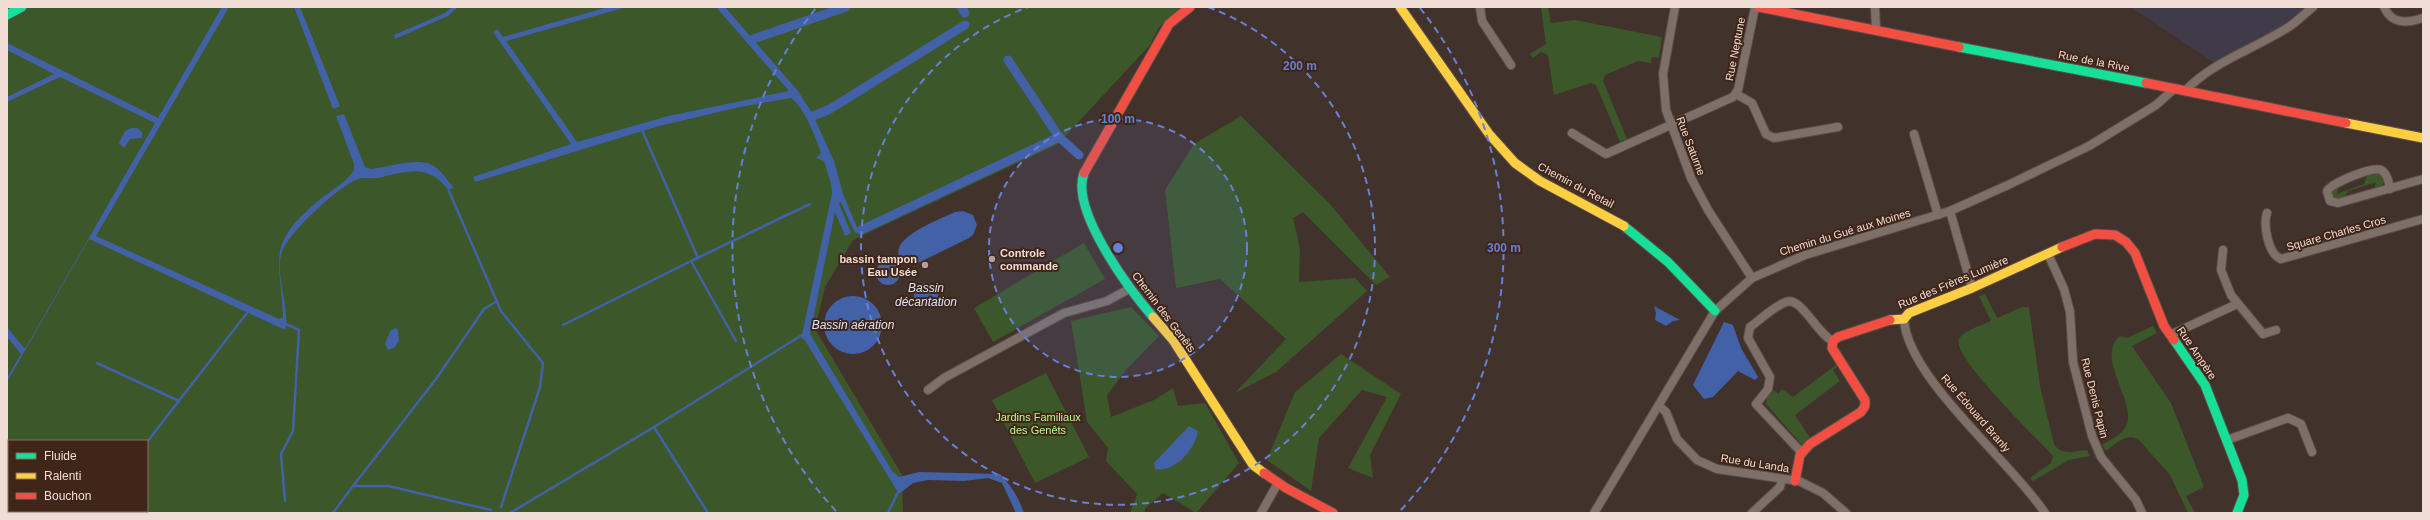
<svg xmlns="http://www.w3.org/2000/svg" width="2430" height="520" viewBox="0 0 2430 520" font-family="Arial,sans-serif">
  <rect width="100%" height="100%" fill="#42322c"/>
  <!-- commercial -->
  <path fill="#3f3b49" d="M2131,7H2310L2288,28L2219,66Z"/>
  <!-- green -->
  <g fill="#3c5729" fill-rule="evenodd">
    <path d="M7,7H1183L1159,27L1150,45L1058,144L853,240L825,287L815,329L902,475L903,513H7ZM9,441H147V511H9Z"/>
    <path d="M1541,7H1548L1551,23L1575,20L1662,37L1659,58L1652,57L1651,63L1638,61L1605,75L1603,81L1627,139L1620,142L1596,85L1591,83L1554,95L1548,55L1541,52L1533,58L1530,54L1546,44Z"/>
    <path d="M1241,116L1330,204L1390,277L1376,285L1303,212L1293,218L1300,249L1299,282L1355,278L1367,291L1276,372L1235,393L1286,339L1220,279L1176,288L1165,190L1194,144Z"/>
    <path d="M2368,173H2382L2383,184L2374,190L2376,182L2348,191L2344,198L2337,200L2331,196V190L2339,185L2337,194L2364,184Z"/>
    <path d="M1084,243L1105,279L993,342L974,308Z"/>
    <path d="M1985,294L1997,318L2022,307H2029L2040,386L2054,444C2061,456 2075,451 2087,450L2090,456L2069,460L2033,481L2030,478L2051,463L2053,456C2040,441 1950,355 1959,339C1964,330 1983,325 1991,321L1979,296Z"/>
    <path d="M1131,307L1159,336L1126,370L1107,395L1111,417L1154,400L1173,388L1178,406L1205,403L1239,463L1196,513L1163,493L1145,509V513H1130L1137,494L1106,461L1108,448L1087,422L1071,321Z"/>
    <path d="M2153,326L2157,333L2132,346L2171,403L2204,487L2186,496L2195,513H2188L2170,475L2139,440C2126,432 2116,444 2106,451L2102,445C2110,440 2122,434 2126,426C2138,403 2094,357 2120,336L2127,338Z"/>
    <path d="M1341,354L1401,394L1370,455L1373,478L1348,468L1387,397L1362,390L1319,438L1311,491L1267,460L1295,392Z"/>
    <path d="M1836,365L1837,367L1833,370L1840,381L1795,415L1811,439L1802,445L1766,404L1767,397L1773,390L1778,394L1782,389L1793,397Z"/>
    <path d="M1046,373L1089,457L1035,483L992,400Z"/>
  </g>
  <!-- water -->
  <g fill="#4261a7">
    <path d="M222,7H229L96,236L279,319L283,317C280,255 266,245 319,200C330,191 347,182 354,170V164L336,116L344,114L365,167L371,169C389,167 413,158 430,164C440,168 447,180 454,188L448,190C428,162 406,172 377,178C371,179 364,177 358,179C339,186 289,232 282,252C274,274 291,311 285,330L89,239L7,382V378L21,354L7,337V327L25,349L155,123L60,77L7,102V97L54,74L7,50V43L158,118Z"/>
    <path d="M294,7H300L340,106L333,109Z"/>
    <path d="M452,7H458L448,16L395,39L394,35L445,13Z"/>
    <path d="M608,7H627L506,41L577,142L668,116L789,91L716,7H725L798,91L812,113L834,161L843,194L859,232L856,233L854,231L841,202L839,204L851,233L845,236L835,212L810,334L892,471L899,477L919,472L1000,474C1011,485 1019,498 1024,513H1016L1002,483L988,478L964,481L928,480L913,483L899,494L804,339L802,335L832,193L831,184L824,161L816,158L821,153C816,138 804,107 791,98L740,107L659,126L475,182L473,177L571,144L493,32L497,29L503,37Z"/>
    <path d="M131,128H137L142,132V138L130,139L124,148L119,143L125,131Z"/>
    <path d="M963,211L973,215L977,225L973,235L969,238L914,265C908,264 902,263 899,256C891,237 941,219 955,212Z"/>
    <circle cx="888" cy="273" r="12"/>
    <circle cx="926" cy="295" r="12"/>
    <circle cx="853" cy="325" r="29"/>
    <path d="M1654,306L1680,320L1673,321L1666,326L1655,320L1656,313Z"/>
    <path d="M1724,322L1733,325L1741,348L1758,377L1755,380L1738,371L1713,397L1704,399L1693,385Z"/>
    <path d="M395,328L398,330L399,341L394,348L388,350L385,344L390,331Z"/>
    <path d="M1189,426L1198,431C1195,450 1174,473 1155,469L1154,463Z"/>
  </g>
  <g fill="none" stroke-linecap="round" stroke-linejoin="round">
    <!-- stream -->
    <g stroke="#4261a7" stroke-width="2.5">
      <path d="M641,128L698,258"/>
      <path d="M449,191L501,311L543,363L540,387L501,507"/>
      <path d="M691,261L810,204"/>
      <path d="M284,323L299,330L293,431L281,454L285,501"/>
      <path d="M563,325L691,261L736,341"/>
      <path d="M97,363L179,401"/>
      <path d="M654,427L802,335L803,338"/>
      <path d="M147,442L247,313"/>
      <path d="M353,486L436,379L484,309L497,301"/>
      <path d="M127,511L130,513"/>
      <path d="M92,513L93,511"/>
      <path d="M333,513L353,486H388L491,510"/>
      <path d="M510,513L654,427L708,513"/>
      <path d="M888,513L898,492"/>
    </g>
    <!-- canal -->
    <g stroke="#4261a7" stroke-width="9">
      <path d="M961,7L965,13"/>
      <path d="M753,39L846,7"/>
      <path d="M1008,60L1059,137"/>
      <path d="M813,116L830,109L965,25"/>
      <path d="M861,230L1059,137L1079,155"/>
    </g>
    <defs>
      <g id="street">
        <path d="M1480,7L1482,21L1511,65"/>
        <path d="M1675,7L1663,74L1666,110L1691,178L1708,210L1752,278"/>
        <path d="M1875,7L1876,29"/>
        <path d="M2384,7C2392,25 2407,23 2423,18"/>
        <path d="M2185,91C2212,62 2254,49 2287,28C2296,23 2304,14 2313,7"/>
        <path d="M1736,94L1752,103L1766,134L1774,138L1838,127"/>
        <path d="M1572,133L1606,154L1733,97L1738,90L1755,7"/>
        <path d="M1914,134L1938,215"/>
        <path d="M2390,189C2389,182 2387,173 2381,170C2372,166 2332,183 2327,191L2330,201L2338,203L2423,179"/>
        <path d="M1950,211L1972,288"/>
        <path d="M2267,213C2263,225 2268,254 2281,259L2423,219"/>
        <path d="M2223,250L2221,270L2231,295L2263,334L2276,330"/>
        <path d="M2048,254L2064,289L2070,312L2073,362L2092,436L2101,457L2136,500L2142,513"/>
        <path d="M1904,319C1907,378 2011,461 2045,513"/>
        <path d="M2170,335L2237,304"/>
        <path d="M928,390L944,378L1064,313L1107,301L1129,289"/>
        <path d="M1659,406L1666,412L1677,439L1697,460L1717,469L1799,481L1823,493L1846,513"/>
        <path d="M2227,440L2288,418L2301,424L2312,452"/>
        <path d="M1802,453L1756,404L1768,389L1770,377L1748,338L1750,327C1761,319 1773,307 1786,302C1801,296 1817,334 1833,341"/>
        <path d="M1261,513L1278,483"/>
        <path d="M1594,513L1715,311L1752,278L1805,255L1950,211L2008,185L2089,146L2156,105L2174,89"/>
        <path d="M1752,513L1780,487L1782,479"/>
      </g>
      <g id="fast">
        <path d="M7,15L22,7"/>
        <path d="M1959,47L2146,83"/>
        <path d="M1084,173C1070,210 1129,289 1153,317"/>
        <path d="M1624,226L1668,262L1715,311"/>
        <path d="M2174,340L2205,385L2242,480L2244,495L2237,513"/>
      </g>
      <g id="slow">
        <path d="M1400,7L1489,134L1515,163L1540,181L1624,226"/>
        <path d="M2346,123L2423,138"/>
        <path d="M1153,317L1173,340L1253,465L1264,473"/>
        <path d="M1890,320L1904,319L1909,313L1972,288L2062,247"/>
      </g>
      <g id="jam">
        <path d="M1759,7L1959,47"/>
        <path d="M2146,83L2346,123"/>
        <path d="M1084,173L1169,24L1190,7"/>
        <path d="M2062,247L2095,234L2115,235L2126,242L2135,253L2164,326L2174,340"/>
        <path d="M1264,473L1286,488L1333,513"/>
        <path d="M1795,481L1800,455L1810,444L1861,412L1865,406V400L1832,348L1833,341L1838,337L1890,320"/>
      </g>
    </defs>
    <!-- street casing -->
    <use href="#street" stroke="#5c4e49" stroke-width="10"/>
    <!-- fast casing -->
    <use href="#fast" stroke="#5c4e49" stroke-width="11"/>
    <!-- slow casing -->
    <use href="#slow" stroke="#5c4e49" stroke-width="11"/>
    <!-- jam casing -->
    <use href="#jam" stroke="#5c4e49" stroke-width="11"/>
    <!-- street -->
    <use href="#street" stroke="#7e7069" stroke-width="8"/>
    <!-- fast -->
    <use href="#fast" stroke="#16e098" stroke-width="9"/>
    <!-- slow -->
    <use href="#slow" stroke="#ffcf43" stroke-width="9"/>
    <!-- jam -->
    <use href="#jam" stroke="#f24e42" stroke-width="9"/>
  </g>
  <!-- distance rings -->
  <circle cx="1118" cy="248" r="129" fill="#6680d7" fill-opacity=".12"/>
  <g fill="none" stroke="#6680d7" stroke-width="2" stroke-dasharray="7 5">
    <circle cx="1118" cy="248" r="129"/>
    <path d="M1208 7A257 257 0 1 1 1028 7"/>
    <path d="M836 511A386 386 0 0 1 816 8M1420 8A386 386 0 0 1 1400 511"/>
  </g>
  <!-- markers -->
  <g fill="#b2a099" stroke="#402519" stroke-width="1.5">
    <circle cx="992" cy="259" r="4"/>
    <circle cx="925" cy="265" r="4"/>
  </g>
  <g text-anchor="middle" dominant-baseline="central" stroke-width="4" stroke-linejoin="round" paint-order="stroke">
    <!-- street labels -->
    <g font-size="11" fill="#efdcd4" stroke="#402519">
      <text transform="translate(1735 49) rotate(-79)">Rue Neptune</text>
      <text transform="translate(2094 61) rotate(11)">Rue de la Rive</text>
      <text transform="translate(1691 146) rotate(69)">Rue Saturne</text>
      <text transform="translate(1576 185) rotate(28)">Chemin du Retail</text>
      <text transform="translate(1845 232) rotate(-17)">Chemin du Gué aux Moines</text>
      <text transform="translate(2336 233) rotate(-16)">Square Charles Cros</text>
      <text transform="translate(1953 282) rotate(-23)">Rue des Frères Lumière</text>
      <text transform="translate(1164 312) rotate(53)">Chemin des Genêts</text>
      <text transform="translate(2197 353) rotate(56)">Rue Ampère</text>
      <text transform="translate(2095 398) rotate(76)">Rue Denis Papin</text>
      <text transform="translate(1976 413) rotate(49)">Rue Édouard Branly</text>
      <text transform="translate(1755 463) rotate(9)">Rue du Landa</text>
    </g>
    <!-- poi labels -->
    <g font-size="11" font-weight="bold" fill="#efdcd4" stroke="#402519" text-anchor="start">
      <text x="1000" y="253">Controle<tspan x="1000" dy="13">commande</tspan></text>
      <text x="917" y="259" text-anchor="end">bassin tampon<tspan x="917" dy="13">Eau Usée</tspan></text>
    </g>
    <!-- park labels -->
    <g font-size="11" fill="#b4fb8c" stroke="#402519">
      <text x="1038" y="417">Jardins Familiaux<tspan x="1038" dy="13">des Genêts</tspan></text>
    </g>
    <!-- water labels -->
    <g font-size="12" font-style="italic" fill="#d7e2f8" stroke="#402519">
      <text x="926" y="288">Bassin<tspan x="926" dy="14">décantation</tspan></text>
      <text x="853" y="325">Bassin aération</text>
    </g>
  </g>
  <circle cx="1118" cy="248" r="6" fill="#6680d7" stroke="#402519" stroke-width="2"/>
  <g font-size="12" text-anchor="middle" font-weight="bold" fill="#6680d7" stroke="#402519" stroke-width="4" stroke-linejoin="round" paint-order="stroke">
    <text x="1300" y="70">200 m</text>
    <text x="1118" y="123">100 m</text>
    <text x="1504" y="252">300 m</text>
  </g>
  <!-- border -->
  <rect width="2430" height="520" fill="none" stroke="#efdcd4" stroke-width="16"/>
  <!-- legend -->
  <rect x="8" y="440" width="140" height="72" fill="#402519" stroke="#866e64"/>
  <rect x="16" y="453" width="20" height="6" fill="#16e098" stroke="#866e64"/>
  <text x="44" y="460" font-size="12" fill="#efdcd4">Fluide</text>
  <rect x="16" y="473" width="20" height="6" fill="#ffcf43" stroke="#866e64"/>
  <text x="44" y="480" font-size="12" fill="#efdcd4">Ralenti</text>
  <rect x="16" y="493" width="20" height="6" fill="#f24e42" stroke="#866e64"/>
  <text x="44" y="500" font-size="12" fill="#efdcd4">Bouchon</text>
</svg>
